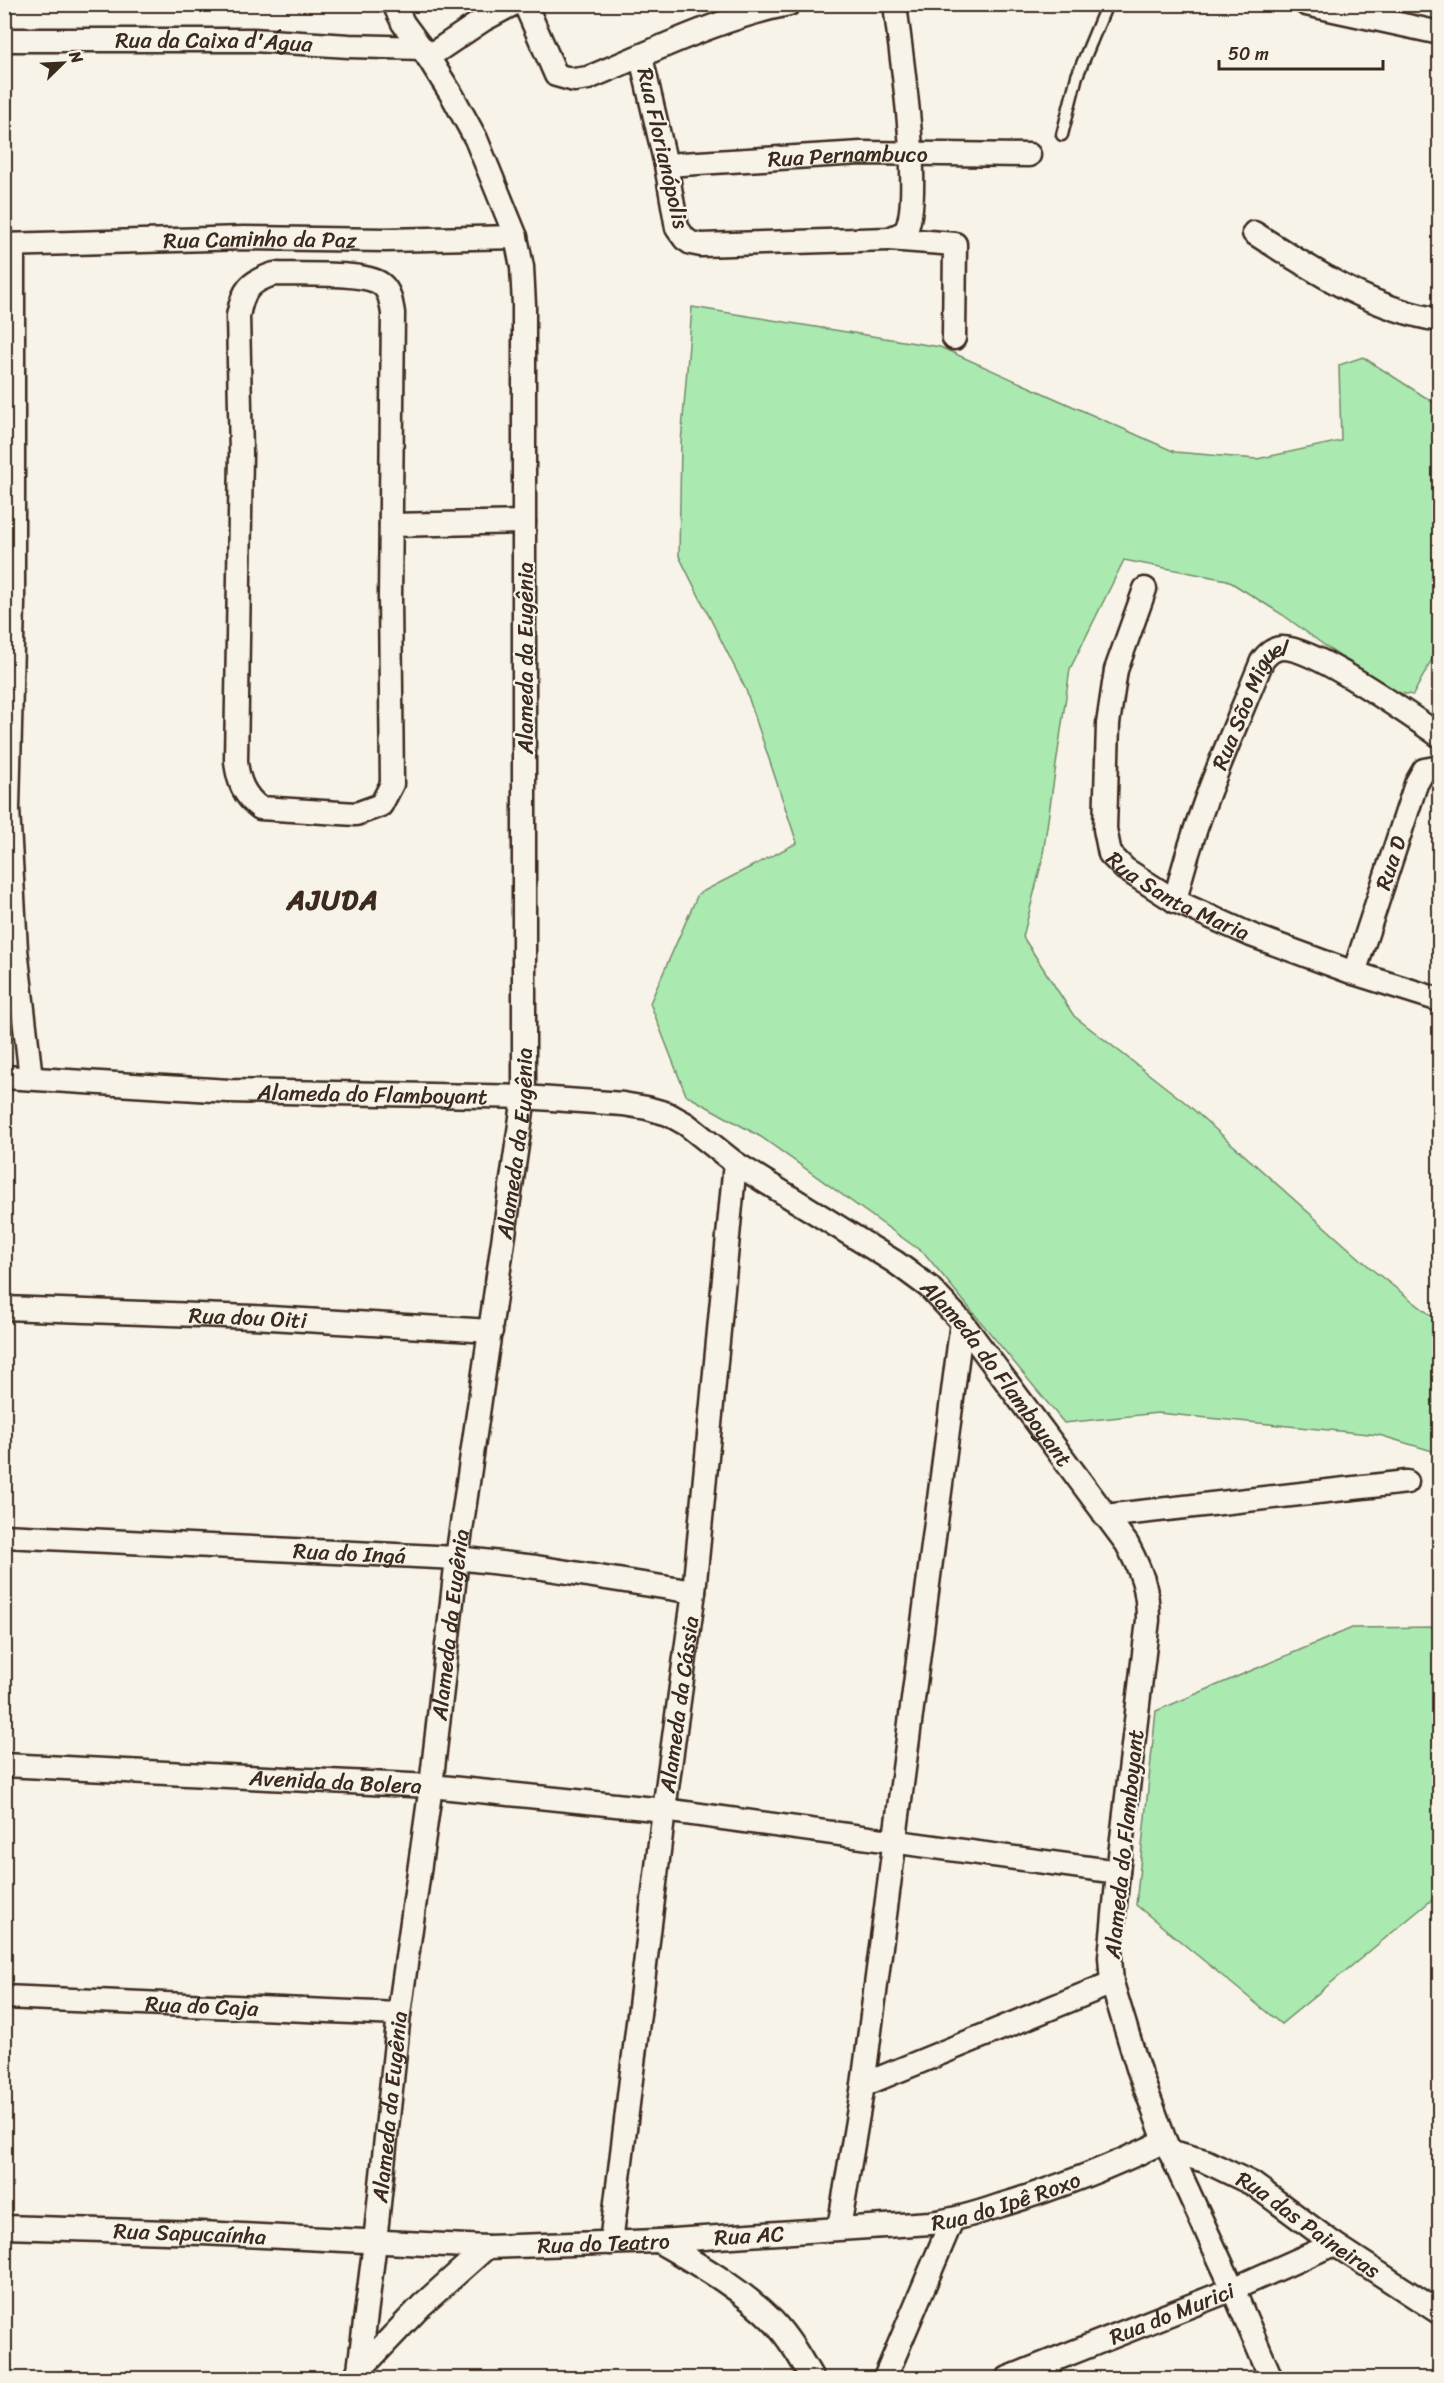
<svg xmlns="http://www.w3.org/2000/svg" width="1444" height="2383" viewBox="0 0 1444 2383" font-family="Sriracha,sans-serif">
  <rect width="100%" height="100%" fill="#f7f3e8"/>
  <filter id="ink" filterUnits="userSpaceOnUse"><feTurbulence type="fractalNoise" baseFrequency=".0167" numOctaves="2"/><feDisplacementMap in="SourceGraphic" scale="12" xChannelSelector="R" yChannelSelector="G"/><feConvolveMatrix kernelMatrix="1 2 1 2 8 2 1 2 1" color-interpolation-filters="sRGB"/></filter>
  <g filter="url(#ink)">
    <!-- green -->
    <g fill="#aae9b0" stroke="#728a67" stroke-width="1.5">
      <path d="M692,307L940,347L1175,452L1257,459L1341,441L1339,365L1363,357L1439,406V646L1413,695L1387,691L1283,615L1227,580L1124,560L1070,669L1042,861L1023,937L1074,1016L1186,1103L1374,1271L1433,1317L1439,1312V1453L1379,1435L1158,1413L1064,1423L925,1254L761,1137L686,1095L650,1003L698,894L797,843L746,690L679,556L681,443Z"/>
      <path d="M1439,1627V1894L1281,2024L1136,1905L1156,1711L1352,1628Z"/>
    </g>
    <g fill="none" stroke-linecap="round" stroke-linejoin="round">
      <defs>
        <path id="lane" d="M1062,135L1077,76L1107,4"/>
        <g id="street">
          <path d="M525,4L556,75L574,80L588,78C654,51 719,18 789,4"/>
          <path d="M1306,4L1440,33"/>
          <path id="s1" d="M4,40H253L349,46L422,48"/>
          <path d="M428,57L483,20L513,4"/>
          <path d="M641,57L666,165L677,228L685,239L691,243L701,245L889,239L905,232C924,201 900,48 895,4"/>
          <path id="s2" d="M666,165L861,153L1029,155"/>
          <path d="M1254,233C1313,270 1370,309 1440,320"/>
          <path d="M889,239L955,244L954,338"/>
          <path id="s3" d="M4,245L244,238L386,240L516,237"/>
          <path d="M13,245V603L8,809L16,949L31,1078"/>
          <path d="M274,274C297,275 364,271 381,284C390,291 391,302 393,313L390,598L392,784L381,805L356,814L260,808C244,796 238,781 236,761L241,454L238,316C243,290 249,282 274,274Z"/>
          <path d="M391,525L524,522"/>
          <path id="s4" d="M1145,589L1116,670L1108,724L1105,829L1110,854L1125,869L1175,901L1251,935L1354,973L1440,1000"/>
          <path id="s5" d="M1175,901C1194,818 1230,740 1262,661C1267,654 1272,649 1281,648C1313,646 1411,716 1440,736"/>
          <path id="s6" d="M1354,973L1416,784L1424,770L1440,767"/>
          <path id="s7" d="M4,1077L229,1091L524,1097L623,1104L647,1108L668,1114L686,1124L735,1163L895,1262L929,1287L962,1322L1127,1544C1142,1573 1148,1587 1148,1620L1118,1872L1110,1957L1112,1983L1138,2068L1165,2141L1233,2289L1271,2378"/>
          <path id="s8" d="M4,1308L253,1317L491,1331"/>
          <path d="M1105,1516L1407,1482"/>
          <path id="s9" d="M4,1536L457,1558L536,1567L694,1592"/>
          <path id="s10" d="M4,1765L431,1786L664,1810L1118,1872"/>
          <path id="s11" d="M4,1997L399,2014"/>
          <path d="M863,2085L1112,1983"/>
          <path id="s12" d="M1169,2151L1205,2161L1253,2184L1334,2244L1440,2313"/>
          <path id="s13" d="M4,2227L201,2233L487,2247L658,2241L930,2223C955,2220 978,2213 1001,2205C1058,2188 1112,2166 1165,2141"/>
          <path d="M839,2228L863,2085L962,1322"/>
          <path d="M658,2241C699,2265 739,2287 773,2321C789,2338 801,2359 812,2378"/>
          <path id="s14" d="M611,2243L664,1810L694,1592L735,1163"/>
          <path d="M357,2373L422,2305L487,2247"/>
          <path id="s15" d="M358,2378L375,2242L399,2014L431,1786L457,1558L524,1097V305L522,267L516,237L476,139L453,97L428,57L403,23L394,4"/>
          <path d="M885,2378L952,2220"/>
          <path id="s16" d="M1008,2378L1233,2289L1334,2244"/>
        </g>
      </defs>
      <!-- lane casing -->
      <use href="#lane" stroke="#3b2a1e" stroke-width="15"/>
      <!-- street casing -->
      <use href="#street" stroke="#3b2a1e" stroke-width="27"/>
      <!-- lane -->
      <use href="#lane" stroke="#f7f3e8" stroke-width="10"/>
      <!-- street -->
      <use href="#street" stroke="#f7f3e8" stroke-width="22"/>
    </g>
  </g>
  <g text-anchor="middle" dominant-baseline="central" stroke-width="4.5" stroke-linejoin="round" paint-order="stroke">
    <!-- street labels -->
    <g font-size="22" fill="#3b2a1e" stroke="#f7f3e8">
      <text stroke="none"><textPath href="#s1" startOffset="210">Rua da Caixa d'Água</textPath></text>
      <text transform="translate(663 148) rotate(77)">Rua Florianópolis</text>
      <text stroke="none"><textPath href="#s2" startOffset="182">Rua Pernambuco</textPath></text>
      <text stroke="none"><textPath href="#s3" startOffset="256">Rua Caminho da Paz</textPath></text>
      <text transform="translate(525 658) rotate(-90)">Alameda da Eugênia</text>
      <text stroke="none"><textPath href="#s5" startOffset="213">Rua São Miguel</textPath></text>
      <text stroke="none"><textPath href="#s6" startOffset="116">Rua D</textPath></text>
      <text stroke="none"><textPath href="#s4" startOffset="352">Rua Santa Maria</textPath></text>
      <text stroke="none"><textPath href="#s7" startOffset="369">Alameda do Flamboyant</textPath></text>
      <text stroke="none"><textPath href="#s15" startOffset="1245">Alameda da Eugênia</textPath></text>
      <text stroke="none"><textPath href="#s8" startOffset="244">Rua dou Oiti</textPath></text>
      <text stroke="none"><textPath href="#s7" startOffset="1089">Alameda do Flamboyant</textPath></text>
      <text stroke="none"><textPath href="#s9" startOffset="346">Rua do Ingá</textPath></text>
      <text stroke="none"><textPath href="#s15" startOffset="759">Alameda da Eugênia</textPath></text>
      <text stroke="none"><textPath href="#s14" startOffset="543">Alameda da Cássia</textPath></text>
      <text stroke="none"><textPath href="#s10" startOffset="332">Avenida da Bolera</textPath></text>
      <text transform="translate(1124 1844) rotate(-84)">Alameda do Flamboyant</text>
      <text stroke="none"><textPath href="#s11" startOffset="198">Rua do Caja</textPath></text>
      <text stroke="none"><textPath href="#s15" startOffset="273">Alameda da Eugênia</textPath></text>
      <text stroke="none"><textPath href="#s13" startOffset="1006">Rua do Ipê Roxo</textPath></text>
      <text stroke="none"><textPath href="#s12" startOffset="159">Rua das Paineiras</textPath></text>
      <text stroke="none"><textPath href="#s13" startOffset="186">Rua Sapucaínha</textPath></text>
      <text stroke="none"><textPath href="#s13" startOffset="746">Rua AC</textPath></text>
      <text stroke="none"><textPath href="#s13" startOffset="600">Rua do Teatro</textPath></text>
      <text stroke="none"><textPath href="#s16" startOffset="176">Rua do Murici</textPath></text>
    </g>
    <!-- district labels -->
    <g font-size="28" font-weight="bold" letter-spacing="1.5" fill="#3b2a1e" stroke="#f7f3e8">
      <text x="333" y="899">AJUDA</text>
    </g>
  </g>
  <!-- margin -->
  <rect width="1444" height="2383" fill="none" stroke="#f7f3e8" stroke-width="24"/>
  <rect x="12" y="12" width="1420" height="2359" fill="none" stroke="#3b2a1e" stroke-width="2" filter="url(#ink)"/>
  <!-- north arrow -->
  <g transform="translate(63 63) rotate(66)" stroke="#f7f3e8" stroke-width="4.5" paint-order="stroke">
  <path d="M0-4.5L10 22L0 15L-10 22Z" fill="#3b2a1e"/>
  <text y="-9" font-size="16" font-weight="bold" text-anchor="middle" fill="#3b2a1e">N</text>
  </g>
  <!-- scale -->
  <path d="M1219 60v9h164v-9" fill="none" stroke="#3b2a1e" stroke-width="3"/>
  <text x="1228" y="60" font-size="18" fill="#3b2a1e" stroke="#f7f3e8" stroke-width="4.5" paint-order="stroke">50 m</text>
</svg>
